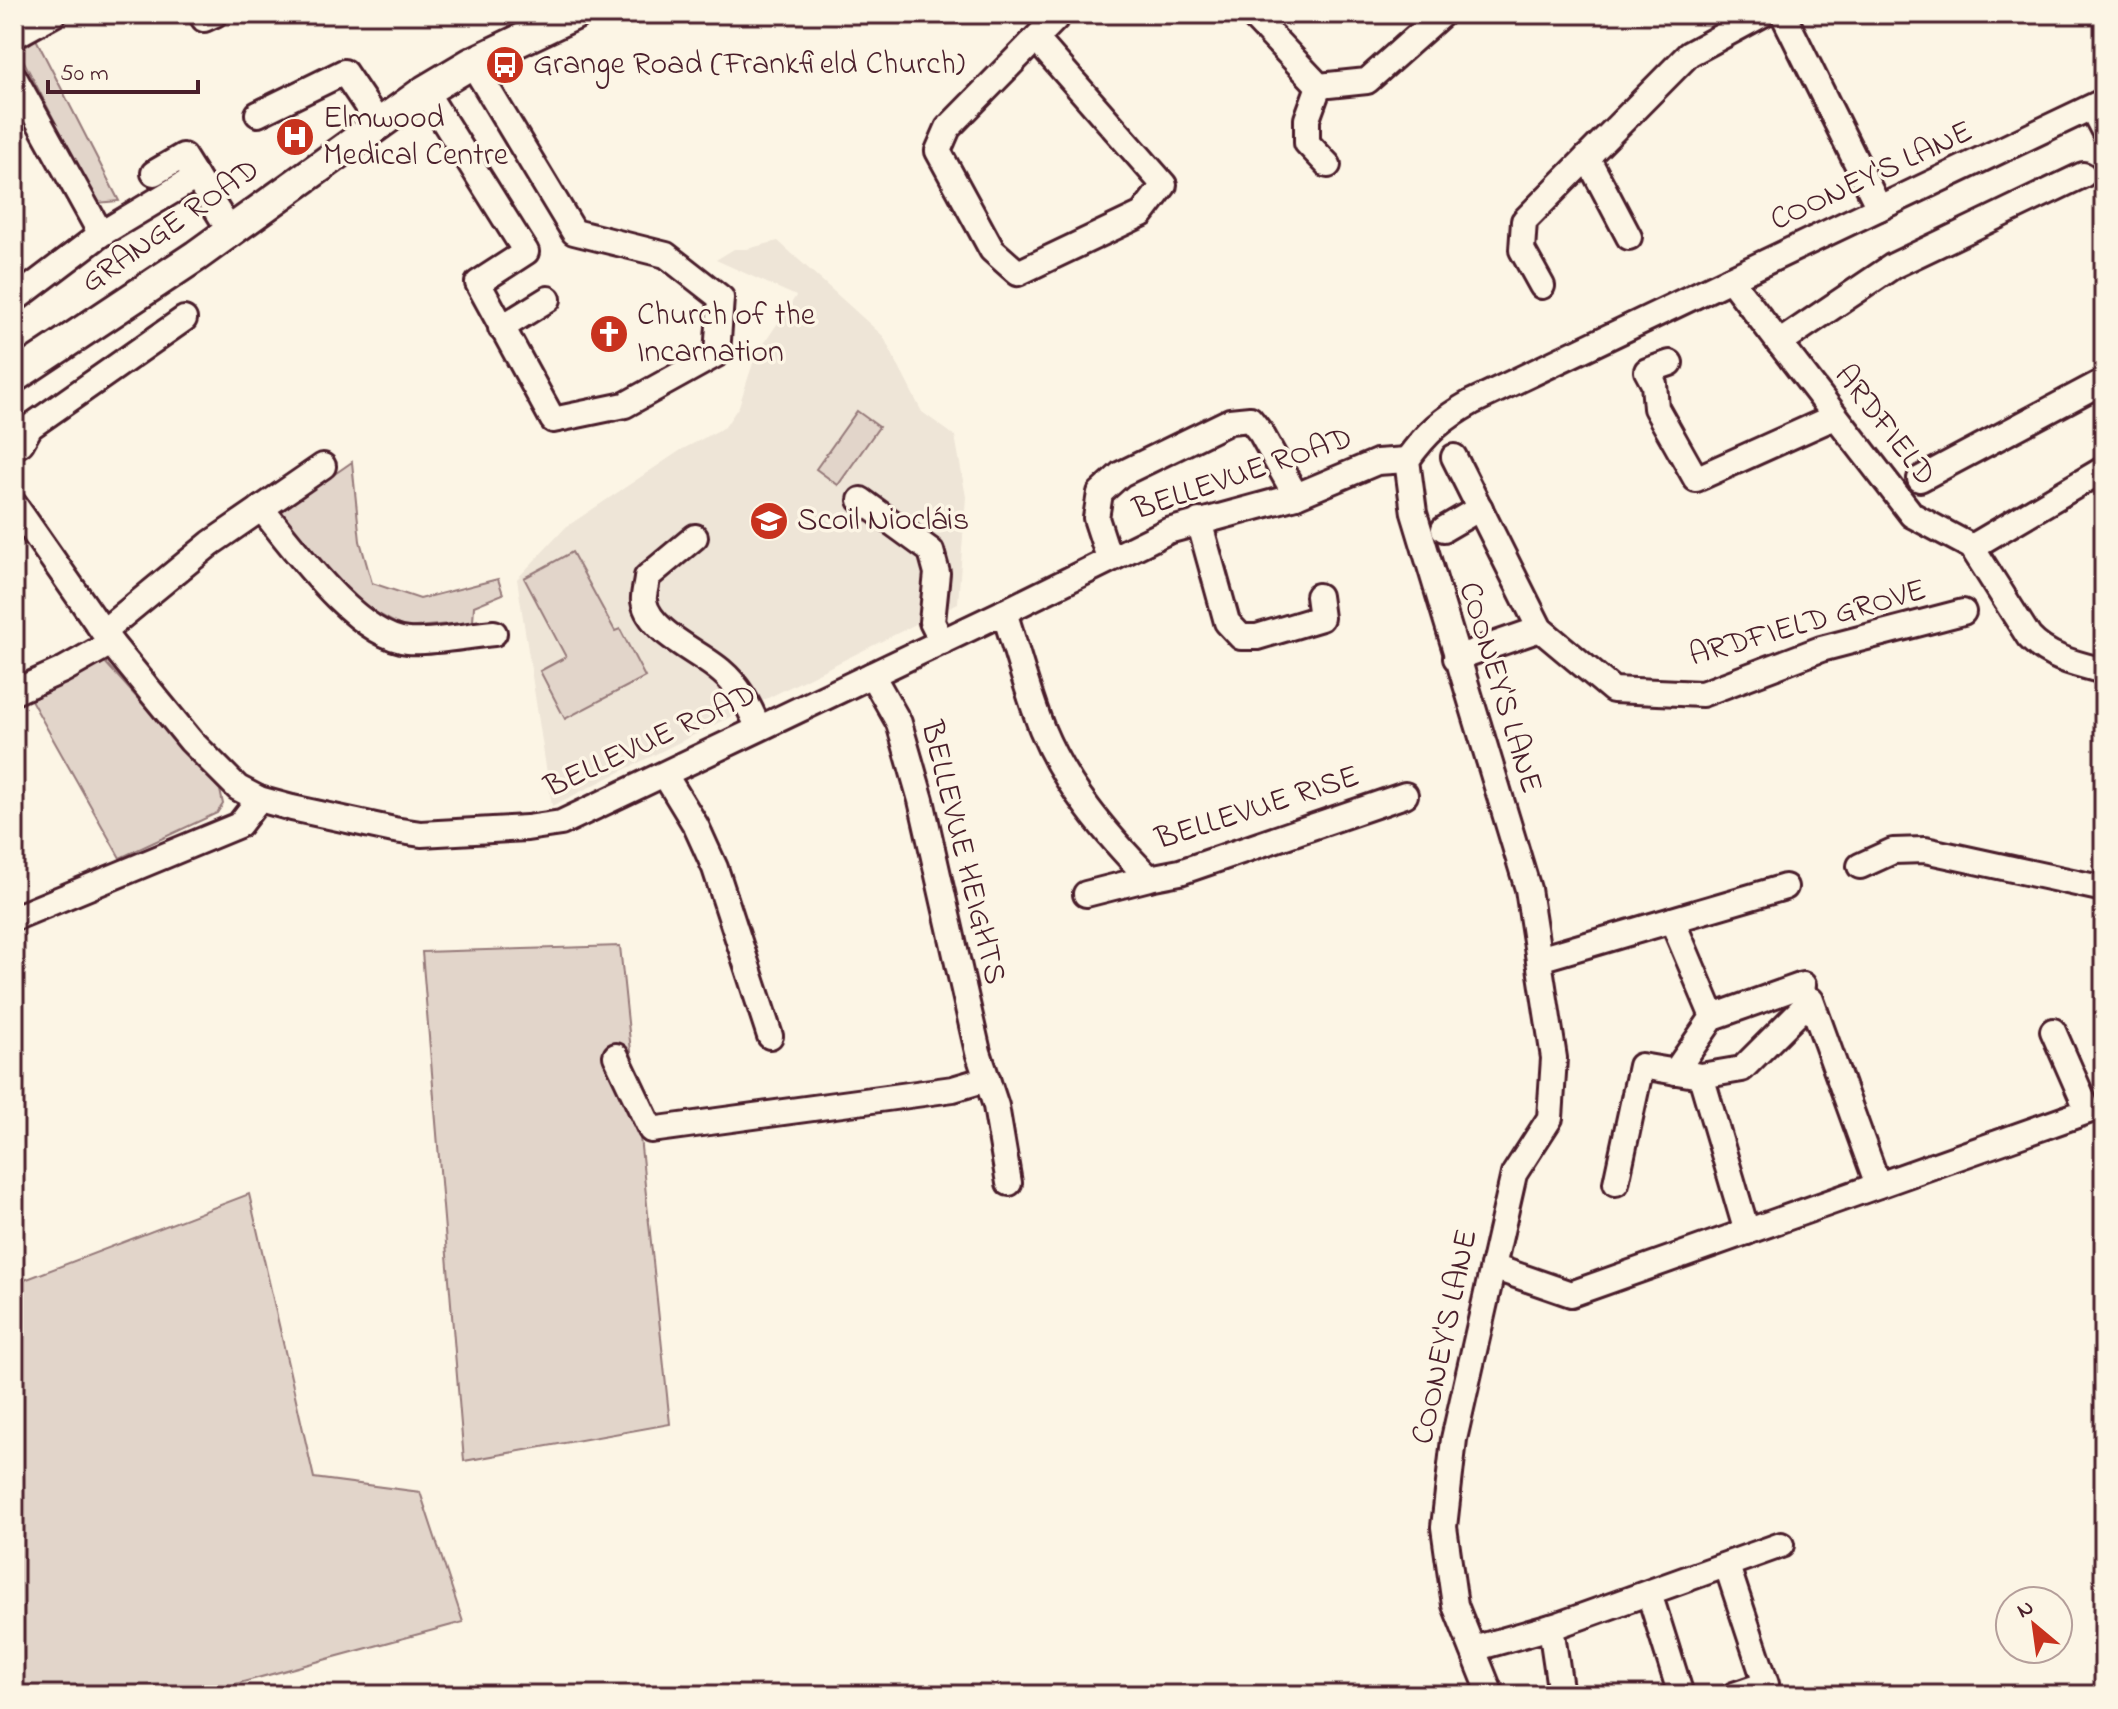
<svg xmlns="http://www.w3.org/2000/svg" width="2118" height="1709" viewBox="0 0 2118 1709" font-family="'Indie Flower',sans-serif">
  <rect width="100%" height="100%" fill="#fcf5e5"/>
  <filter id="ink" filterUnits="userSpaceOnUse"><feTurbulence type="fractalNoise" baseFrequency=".0125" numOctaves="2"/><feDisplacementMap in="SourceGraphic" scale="16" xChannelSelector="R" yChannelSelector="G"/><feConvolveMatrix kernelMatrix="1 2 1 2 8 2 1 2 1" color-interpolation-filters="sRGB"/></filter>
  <g filter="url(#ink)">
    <!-- built -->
    <path fill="#eee5d7" d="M778,241L883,336L922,412L955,436L966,497L958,603L552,806L517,579L566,527L681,450L725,427L739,406L755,357L796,296L716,260L734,249H747Z"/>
    <!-- green -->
    <g fill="#e2d5ca" stroke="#967a7a" stroke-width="2">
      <path d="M36,39L119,201L97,203L19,52Z"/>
      <path d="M857,411L879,427L838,485L816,469Z"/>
      <path d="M352,462L360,541L372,583L420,599L498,579L503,594L474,606L473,622L404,628L353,600L280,512Z"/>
      <path d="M572,552L615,631L620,629L645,677L565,719L540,671L566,657L524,578Z"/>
      <path d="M104,661L220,790L223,804L217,813L120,858L31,700Z"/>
      <path d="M620,946L670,1424L464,1461L422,952Z"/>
      <path d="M249,1194L314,1478L420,1492L463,1622L195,1695H14V1284Z"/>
    </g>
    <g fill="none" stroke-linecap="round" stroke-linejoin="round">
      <defs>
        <g id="minor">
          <path d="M201,14L204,19L215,14"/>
          <path d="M1251,14L1319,86L1367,81L1442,14"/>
          <path d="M1783,14L1879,208"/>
          <path d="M14,36L54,14"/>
          <path d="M1036,39L1164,185L1142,214L1018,273L992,250L938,151L948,128L1060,14"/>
          <path d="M14,77L101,234"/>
          <path d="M1319,86L1307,119V143L1328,165"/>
          <path d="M425,91L526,252L478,283L553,420L625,405L717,354L721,298L666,255L574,232L472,63"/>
          <path d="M2092,108L2104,131"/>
          <path d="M258,114L344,72L379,124"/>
          <path d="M1587,157L1629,237"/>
          <path d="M154,173L183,156L230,231"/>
          <path d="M1730,279L1912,515L1972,547L2029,637C2048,658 2077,664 2104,671"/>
          <path d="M1542,286L1522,250L1524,221L1689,54L1763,14"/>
          <path d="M14,300L101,234L196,177"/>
          <path d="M501,328L548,299"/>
          <path d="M1779,343L1893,266L2083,175"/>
          <path d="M1670,363L1647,371L1654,384L1656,408L1696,479L1834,417"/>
          <path d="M14,447L21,443L30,427L184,319"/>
          <path d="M1454,457L1540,629L1613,690L1702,694L1821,649L1963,612"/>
          <path d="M1920,479L2104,381"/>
          <path d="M861,500L931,551L937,573L932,622L942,642"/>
          <path d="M14,504L111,643L191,741L238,788L259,799L292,808L394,830L421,834L527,828L561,823L1004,612L1168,531L1296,496L1377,462L1407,460"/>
          <path d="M261,508C292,546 357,637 408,641C432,643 469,635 494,633"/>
          <path d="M1199,521L1227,622L1241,637H1257L1321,618L1318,596"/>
          <path d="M1444,529L1480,508"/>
          <path d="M695,537L647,577C647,584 643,594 644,601C649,632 701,653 721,671C739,686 749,706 758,727"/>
          <path d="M1972,547L2104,469"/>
          <path d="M1109,558L1096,518L1100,493L1121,474L1230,421L1250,419L1261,433L1296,496"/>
          <path d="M1004,612C1017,651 1027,691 1042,729C1066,787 1106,834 1149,878L1180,872L1405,795"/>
          <path d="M104,631L211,543L323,466"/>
          <path d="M1456,658L1540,629"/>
          <path d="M872,675L899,723L921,800L978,1052L996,1106L1009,1183"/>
          <path d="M14,692L63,670L111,643"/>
          <path d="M665,775L696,826L715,868L770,1036"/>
          <path d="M1860,866L1893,851L1925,850L2104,889"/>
          <path d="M1086,894L1149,878"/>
          <path d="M14,918L239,825L259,799"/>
          <path d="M1672,920L1713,1017L1675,1072"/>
          <path d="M1539,959L1785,887"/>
          <path d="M1713,1017L1803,985"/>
          <path d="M616,1056L651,1130L953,1089L987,1079"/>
          <path d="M1701,1076L1747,1232"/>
          <path d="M1616,1183L1641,1066L1701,1076L1742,1069L1811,1000L1878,1185"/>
          <path d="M1493,1267L1571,1294L2088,1111L2053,1031"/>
          <path d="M1727,1566L1766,1684L1734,1695"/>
          <path d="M1649,1593L1681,1695"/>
          <path d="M1551,1627L1561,1695"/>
          <path d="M1473,1649L1558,1625L1781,1545"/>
          <path d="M1491,1695L1455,1605L1444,1527L1454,1439L1514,1174L1550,1118L1554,1058L1528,889L1414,513L1407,460C1427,432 1442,419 1472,402L2104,101"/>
        </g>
        <path id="major" d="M14,377L196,256L425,91L472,63L575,14"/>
      </defs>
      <!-- minor casing -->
      <use href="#minor" stroke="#4a1f2b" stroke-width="30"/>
      <!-- major casing -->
      <use href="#major" stroke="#4a1f2b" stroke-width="36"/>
      <!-- minor -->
      <use href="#minor" stroke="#fcf5e5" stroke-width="24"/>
      <!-- major -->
      <use href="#major" stroke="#fcf5e5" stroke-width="30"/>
    </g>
  </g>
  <!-- icons -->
  <defs>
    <symbol id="bus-disc" viewBox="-11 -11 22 22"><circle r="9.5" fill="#c8321e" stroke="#fcf5e5"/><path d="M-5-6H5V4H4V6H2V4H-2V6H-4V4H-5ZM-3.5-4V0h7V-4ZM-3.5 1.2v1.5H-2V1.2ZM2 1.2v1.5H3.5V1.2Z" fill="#fff"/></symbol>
    <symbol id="hospital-disc" viewBox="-11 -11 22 22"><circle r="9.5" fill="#c8321e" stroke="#fcf5e5"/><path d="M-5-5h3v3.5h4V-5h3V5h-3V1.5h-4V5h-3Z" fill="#fff"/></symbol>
    <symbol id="church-disc" viewBox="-11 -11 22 22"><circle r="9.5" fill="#c8321e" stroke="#fcf5e5"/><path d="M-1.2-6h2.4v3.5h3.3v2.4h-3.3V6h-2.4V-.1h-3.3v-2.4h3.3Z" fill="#fff"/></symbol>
    <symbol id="school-disc" viewBox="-11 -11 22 22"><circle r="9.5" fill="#c8321e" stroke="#fcf5e5"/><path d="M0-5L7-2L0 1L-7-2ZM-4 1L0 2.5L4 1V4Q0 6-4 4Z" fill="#fff"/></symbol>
  </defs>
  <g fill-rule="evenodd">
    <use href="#bus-disc" x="483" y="43" width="44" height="44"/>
    <use href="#hospital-disc" x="273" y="115" width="44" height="44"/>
    <use href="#church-disc" x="587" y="312" width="44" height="44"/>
    <use href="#school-disc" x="747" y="499" width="44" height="44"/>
  </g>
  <g text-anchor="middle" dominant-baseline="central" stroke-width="7" stroke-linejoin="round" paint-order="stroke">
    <!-- poi labels -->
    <g font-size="32" fill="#4a1f2b" stroke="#fcf5e5" text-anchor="start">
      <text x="533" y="65">Grange Road (Frankfield Church)</text>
      <text x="323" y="119">Elmwood<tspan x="323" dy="37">Medical Centre</tspan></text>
      <text x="637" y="316">Church of the<tspan x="637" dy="37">Incarnation</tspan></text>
      <text x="797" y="521">Scoil Niocláis</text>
    </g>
    <!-- street labels -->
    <g font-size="32" fill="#4a1f2b" stroke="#fcf5e5">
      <text transform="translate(1872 177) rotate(-25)">COONEY'S LANE</text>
      <text transform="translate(171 227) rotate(-35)">GRANGE ROAD</text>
      <text transform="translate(1884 426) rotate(52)">ARDFIELD</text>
      <text transform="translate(1243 475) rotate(-19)">BELLEVUE ROAD</text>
      <text transform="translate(1808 624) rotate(-16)">ARDFIELD GROVE</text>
      <text transform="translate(1499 688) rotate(73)">COONEY'S LANE</text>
      <text transform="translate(651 742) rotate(-25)">BELLEVUE ROAD</text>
      <text transform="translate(1258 809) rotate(-18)">BELLEVUE RISE</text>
      <text transform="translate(962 853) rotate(76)">BELLEVUE HEIGHTS</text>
      <text transform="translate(1446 1337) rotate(-78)">COONEY'S LANE</text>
    </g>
  </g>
  <!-- margin -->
  <rect width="2118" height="1709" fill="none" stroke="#fcf5e5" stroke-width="48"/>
  <rect x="24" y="24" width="2070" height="1661" fill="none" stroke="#4a1f2b" stroke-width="3" filter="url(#ink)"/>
  <!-- north arrow -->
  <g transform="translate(2034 1625) rotate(331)"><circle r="38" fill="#fcf5e5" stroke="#b59f9b" stroke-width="2"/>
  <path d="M0-6L14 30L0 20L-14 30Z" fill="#c8321e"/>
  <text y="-12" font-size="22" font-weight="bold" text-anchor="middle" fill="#4a1f2b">N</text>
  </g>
  <!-- scale -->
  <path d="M48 80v12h150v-12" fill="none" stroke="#4a1f2b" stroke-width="4"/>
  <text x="60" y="80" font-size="24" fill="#4a1f2b" stroke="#fcf5e5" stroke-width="6" paint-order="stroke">50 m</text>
</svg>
